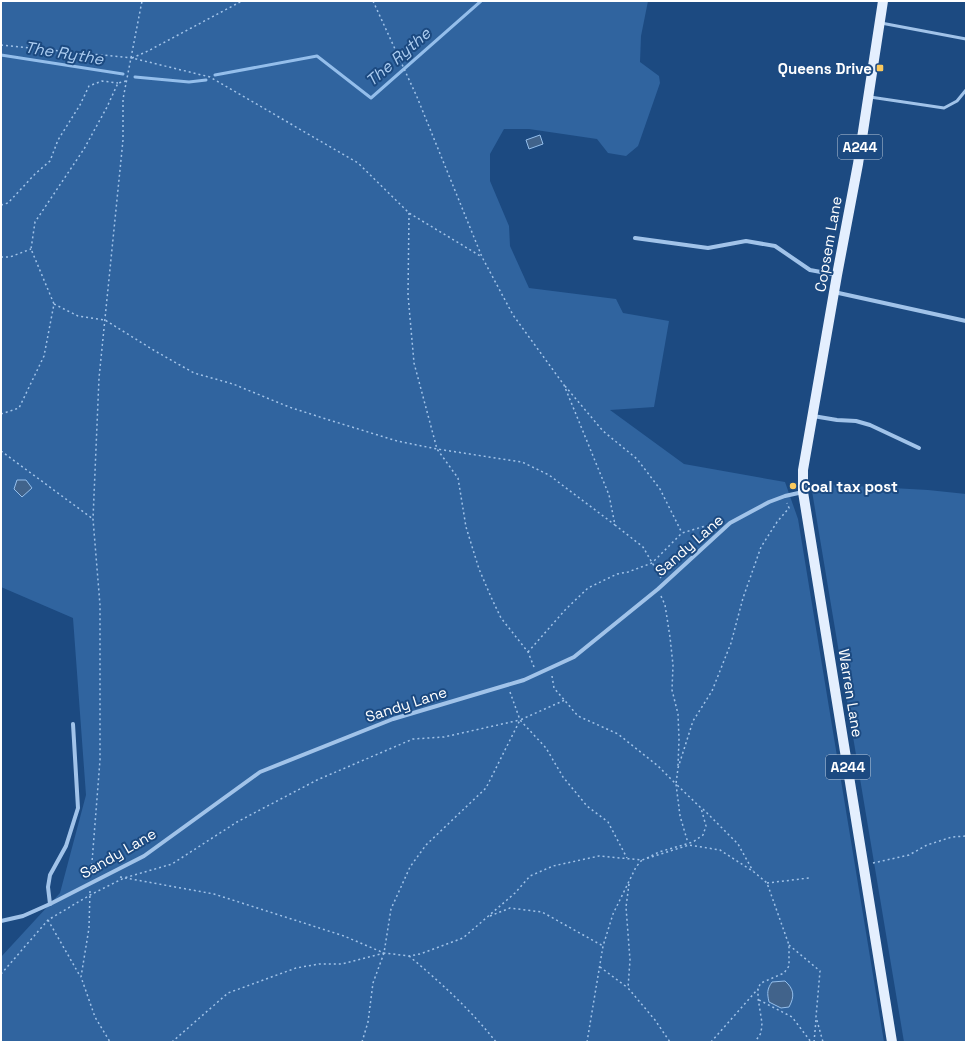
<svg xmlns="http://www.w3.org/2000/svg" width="967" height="1043" viewBox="0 0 967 1043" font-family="'Space Grotesk',sans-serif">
  <rect width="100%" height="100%" fill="#1c4a81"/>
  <!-- green -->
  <g fill="#30649f">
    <path d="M1,1H648L641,36L640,62L659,76L660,83L638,146L626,156L608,153L597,139L529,129H504L490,154V181L509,226L510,246L529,288L616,299L623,313L669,321L654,407L610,410L684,464L785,482L798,519L884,1042H1V957L60,893L86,795L73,618L1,587Z"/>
    <path d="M819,484L928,490L966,494V1042H904L812,491Z"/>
  </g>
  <!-- water -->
  <g fill="#41638b" stroke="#94beeb">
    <path d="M540,135L543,144L529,149L526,140Z"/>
    <path d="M17,480H26L32,488L22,497L14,489Z"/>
    <path d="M785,981C794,989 795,996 789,1007L781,1008L769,1002C767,993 767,989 772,982Z"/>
  </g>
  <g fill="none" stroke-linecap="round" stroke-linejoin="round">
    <!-- stream -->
    <g stroke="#94beeb" stroke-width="3">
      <path d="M1,55L123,74"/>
      <path d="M215,75L317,56L371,98L481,1"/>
      <path d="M135,77L189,82L206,80"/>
    </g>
    <!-- path -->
    <g stroke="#a1c3e9" stroke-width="1.5" stroke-dasharray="2 3" stroke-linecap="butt">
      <path d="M373,1L417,97L482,257L513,315L564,385L609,495L615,525L643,547L661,578"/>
      <path d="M1,45L132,58L210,77L358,163L409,213L482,257"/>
      <path d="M132,58L148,51L242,1"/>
      <path d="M1,205L8,203L35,174L50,161L58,140L80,105L89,86L102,81L118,83"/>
      <path d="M409,213L408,295L414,363L437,449L458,478L466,527L479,569L491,597L501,618L528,652L534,667"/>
      <path d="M1,257H10L31,249"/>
      <path d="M54,304L78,316L105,320L155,351L194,373L233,384L289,407L326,419L397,441L437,449L522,462L549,475L615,525"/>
      <path d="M565,386L603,431L637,459L660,489L682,533"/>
      <path d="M1,414L19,408L44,356L54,304L31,249L35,222L84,149L107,107L118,83L126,81"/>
      <path d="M1,451L93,519"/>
      <path d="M661,596L665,605L670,637L673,665L672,690L678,714L679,739L678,766"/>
      <path d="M528,652L566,609L588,588L617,574L628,572L652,563L682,533L722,521"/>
      <path d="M552,676L554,688L578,716L618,734L658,766L676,784L680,816L688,843"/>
      <path d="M510,692L520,720"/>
      <path d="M703,809L738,844L753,871"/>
      <path d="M647,858L659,852L693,842L703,835L706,826L701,808L676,784L678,768L693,721L712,691L731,643L743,598L761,547L777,522L789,508L787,503"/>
      <path d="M873,863L909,855L927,845L952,837L966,836"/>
      <path d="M91,875L100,760V605L93,519L99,378L123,140V99L142,1"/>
      <path d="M120,877L214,894L344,936L384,953L409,956L420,954L463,938L515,893L530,876L553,866L599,856L642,860L689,845L720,850L754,872L767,883L789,945V966L784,973L761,983L758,988V998L762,1023L761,1033L755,1042"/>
      <path d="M767,883L809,878"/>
      <path d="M629,884L626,907L630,960L628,988L655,1020L670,1042"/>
      <path d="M90,891L89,928L81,977L95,1017L110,1042"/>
      <path d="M490,916L510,908L542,912L603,946"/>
      <path d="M48,920L80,976"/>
      <path d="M789,945L820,971L816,1017L823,1042"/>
      <path d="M409,956C440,982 471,1010 496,1042"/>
      <path d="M600,967L628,988"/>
      <path d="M1,974L48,920L90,895L124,878L172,864L237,822L317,780L413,739L444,737L520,720L546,748L563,777L587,806L608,822L627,858"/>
      <path d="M759,1000L792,1017L811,1042"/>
      <path d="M172,1042L228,993L296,968L319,964H342L384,953"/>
      <path d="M362,1042L368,1022L373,983L384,953L391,909L410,867L426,845L486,788L520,720L565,700"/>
      <path d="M587,1042L603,946L613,914L636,867L642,860"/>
      <path d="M711,1042L758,989"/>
      <path d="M814,1042L816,1020"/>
    </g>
    <!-- service -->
    <g stroke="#a1c3e9" stroke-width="3">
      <path d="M881,23L966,39"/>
      <path d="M870,97L944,108L957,101L966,90"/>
    </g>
    <!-- minor -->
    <g stroke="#a1c3e9" stroke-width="4">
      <path d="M635,238L708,248L746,241L775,246L810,270L837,275"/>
      <path d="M834,292L966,321"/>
      <path d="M813,416L837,420L856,421L870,425L919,448"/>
      <path d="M50,904L48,887L50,875L66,846L78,808L73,724"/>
      <path d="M1,921L23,916L50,904L144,856L260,772L393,719L524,680L574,657L658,589L730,523L769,502L785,496L803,492"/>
    </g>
    <!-- primary -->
    <path stroke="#e4effe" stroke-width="10" d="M883,1L858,164L837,275L803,470V492L892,1042"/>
  </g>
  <!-- markers -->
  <g fill="#fac95e" stroke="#1c4a81" stroke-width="1.5">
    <rect x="876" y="64" width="8" height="8" rx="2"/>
    <circle cx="793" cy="486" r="4"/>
  </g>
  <g text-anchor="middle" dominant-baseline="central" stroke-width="4" stroke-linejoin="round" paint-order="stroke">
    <!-- shield labels -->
    <g fill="#1c4a81" stroke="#bbc9d9" stroke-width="1">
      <rect x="838" y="135" width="44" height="24" rx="3"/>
      <rect x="826" y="755" width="44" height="24" rx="3"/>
    </g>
    <g font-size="14" font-weight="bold" fill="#fff">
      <text x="860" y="147">A244</text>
      <text x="848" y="767">A244</text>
    </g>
    <!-- poi labels -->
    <g font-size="15" font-weight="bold" fill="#fff" stroke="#1c4a81" text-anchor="end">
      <text x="872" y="68">Queens Drive</text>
      <text x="801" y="486" text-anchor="start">Coal tax post</text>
    </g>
    <!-- street labels -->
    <g font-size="15" fill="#fff" stroke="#1c4a81">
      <text transform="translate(828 244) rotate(-80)">Copsem Lane</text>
      <text transform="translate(689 545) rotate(-41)">Sandy Lane</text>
      <text transform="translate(851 693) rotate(81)">Warren Lane</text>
      <text transform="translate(406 704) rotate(-18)">Sandy Lane</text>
      <text transform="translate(118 853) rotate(-30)">Sandy Lane</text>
    </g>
    <!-- water labels -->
    <g font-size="16" font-style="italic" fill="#accdf1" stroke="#1c4a81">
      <text transform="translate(64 53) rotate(9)">The Rythe</text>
      <text transform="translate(398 57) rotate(-41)">The Rythe</text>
    </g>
  </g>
  <!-- border -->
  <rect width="967" height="1043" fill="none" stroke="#ffffff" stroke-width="4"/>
</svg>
